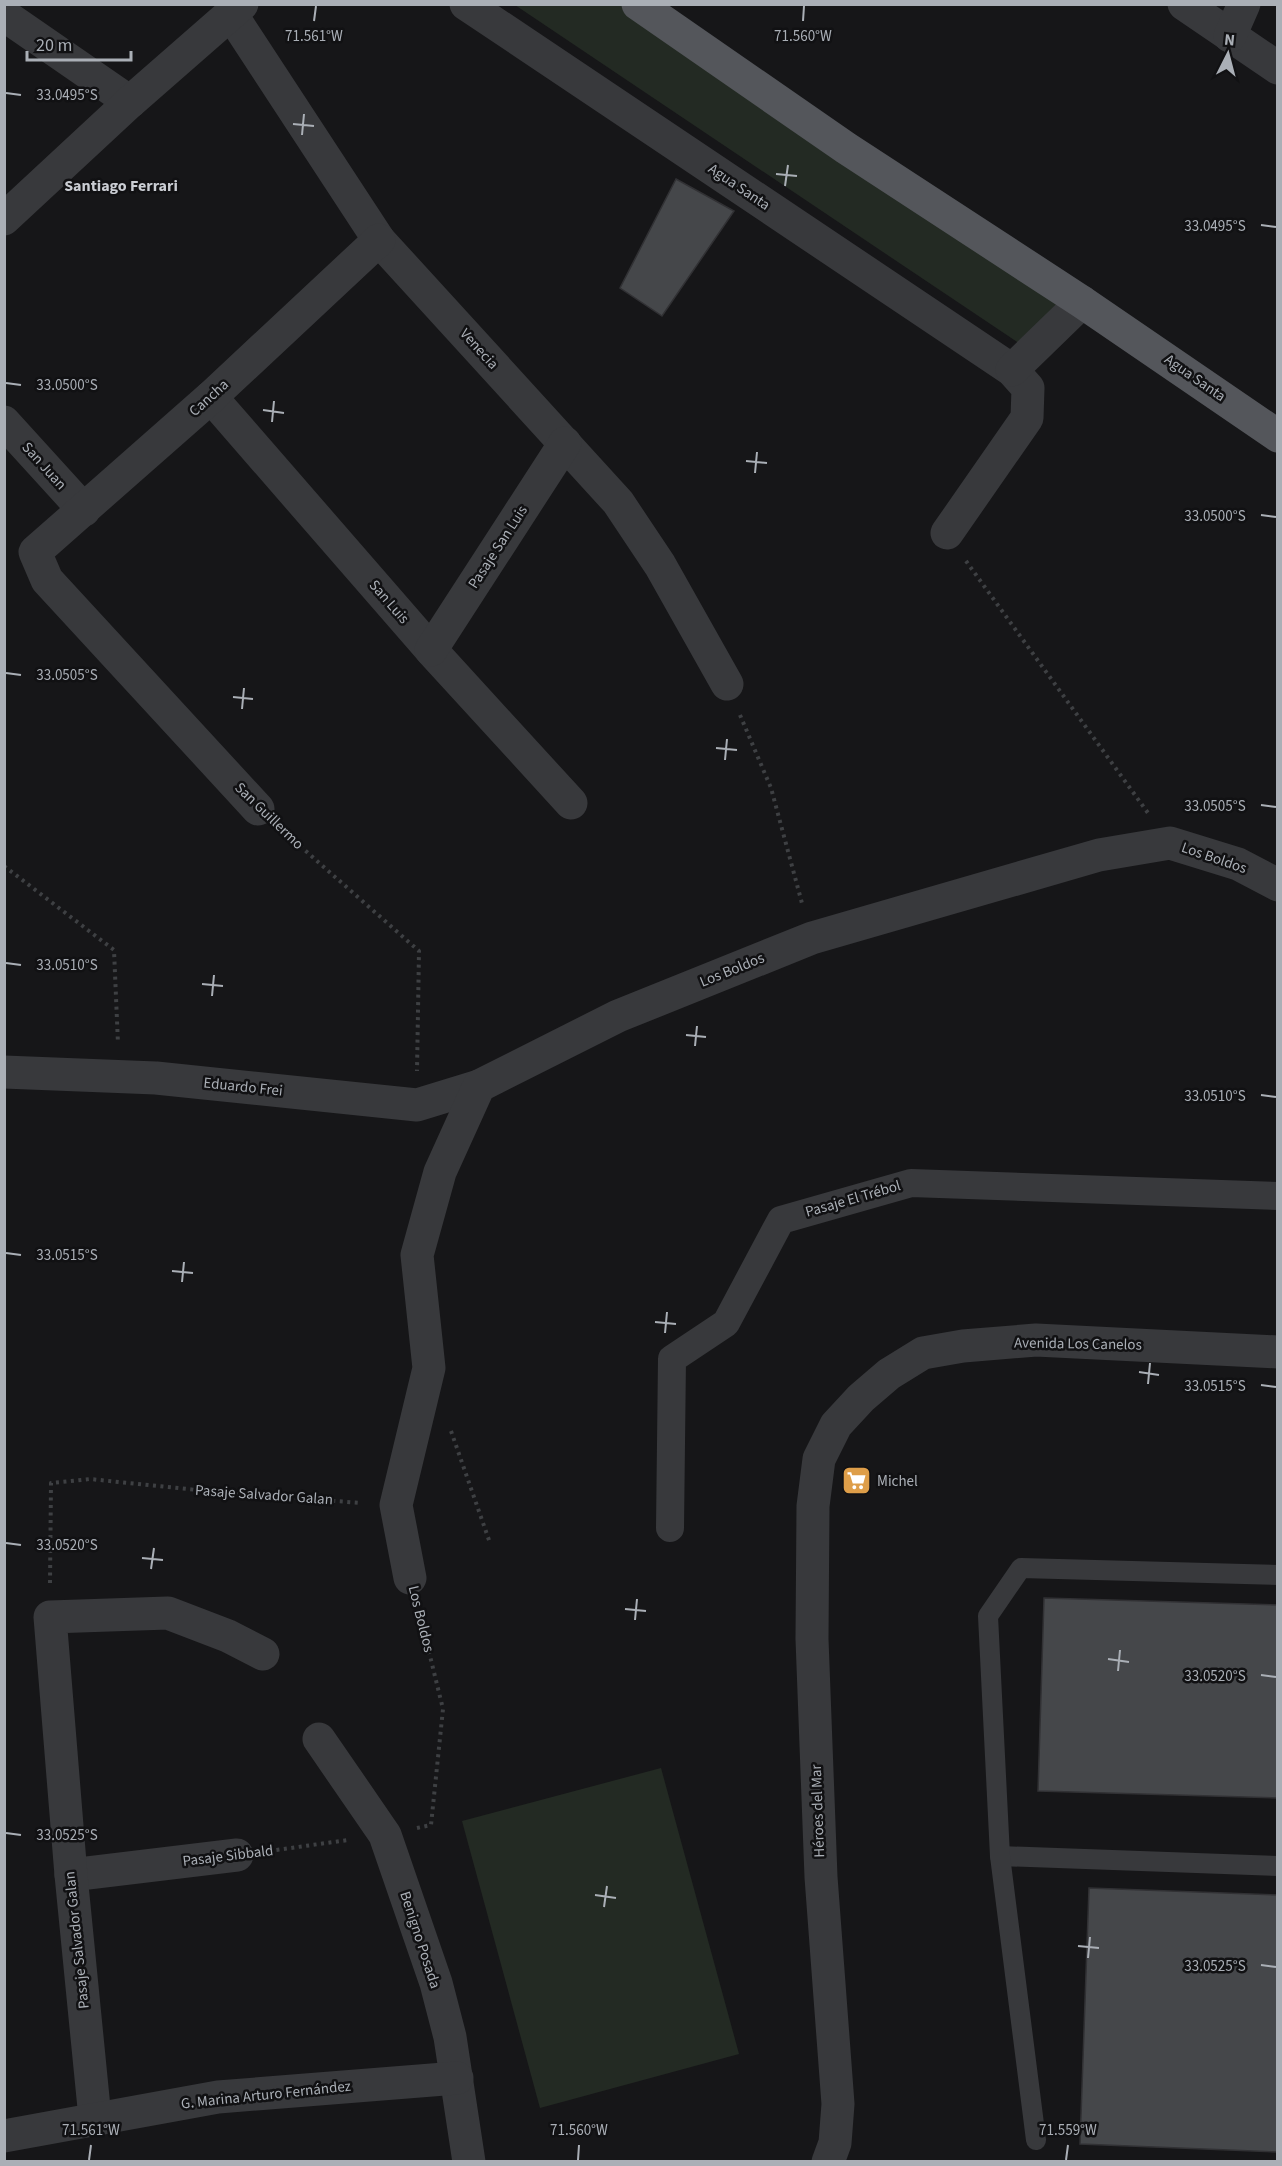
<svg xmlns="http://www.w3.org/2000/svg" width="1282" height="2166" viewBox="0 0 1282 2166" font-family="'Source Sans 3',sans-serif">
  <rect width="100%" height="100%" fill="#161618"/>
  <!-- green -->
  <g fill="#232a23">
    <path d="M515,5H636L1093,306L1029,350Z"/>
    <path d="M661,1768L739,2054L540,2108L462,1821Z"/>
  </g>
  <!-- building -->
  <g fill="#45474a" stroke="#313134" stroke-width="1.5">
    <path d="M676,179L734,211L662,316L620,288Z"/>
    <path d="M1044,1598L1278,1605V1798L1038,1791Z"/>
    <path d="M1089,1888L1278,1895V2152L1080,2144Z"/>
  </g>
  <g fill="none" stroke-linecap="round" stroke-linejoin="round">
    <!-- path -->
    <g stroke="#3e4043" stroke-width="4" stroke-dasharray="3 4.5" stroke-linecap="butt">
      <path d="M966,561L1148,813"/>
      <path d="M740,715L771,788L803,907"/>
      <path d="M283,831L419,951L417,1071"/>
      <path d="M4,866L114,950L118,1044"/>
      <path d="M451,1431L490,1543"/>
      <path d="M50,1583L51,1483L90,1479L226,1493L362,1503"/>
      <path d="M417,1828L431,1825L443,1709L419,1611"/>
      <path d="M269,1851L348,1840"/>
    </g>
    <!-- service -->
    <g stroke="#38393c" stroke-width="20">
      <path d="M1000,1856L1278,1866"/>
      <path d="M1036,2140L1000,1856L988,1616L1021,1568L1278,1575"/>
    </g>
    <!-- pedestrian -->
    <path stroke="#38393c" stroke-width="28" d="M670,1528L672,1359L726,1323L781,1220L911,1183L1278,1196"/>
    <!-- minor -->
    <g stroke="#38393c" stroke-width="33">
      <path d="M466,4L1012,370L1028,388L1027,418L947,533"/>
      <path d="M1184,4L1278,68"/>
      <path d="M231,14L379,240L618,502L660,565L727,684"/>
      <path d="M4,15L130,102"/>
      <path d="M1230,36L1244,4"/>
      <path d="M4,219L130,102L242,4"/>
      <path d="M1012,370L1082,302"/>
      <path d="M211,397L431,650L571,803"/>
      <path d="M4,422L84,510"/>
      <path d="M431,650L565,443"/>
      <path d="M258,809L47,580L35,552L211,397L379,240"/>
      <path d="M4,1072L156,1078L417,1105L479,1086"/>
      <path d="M410,1578L396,1505L429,1368L417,1255L440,1172L479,1086L618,1016L812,938L1099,855L1170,843L1238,864L1278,885"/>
      <path d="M319,1739L385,1835L436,1983L450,2037L469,2162"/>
      <path d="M71,1875L237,1855"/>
      <path d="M95,2118L71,1875L50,1617L168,1613L228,1636L263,1654"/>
      <path d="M4,2136L218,2097L457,2078"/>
    </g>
    <!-- tertiary -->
    <path stroke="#38393c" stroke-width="33" d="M828,2162L835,2143L838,2104L821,1877L812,1639L813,1506L819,1459L836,1425L861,1398L889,1374L923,1353L963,1346L1036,1340L1278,1352"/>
    <!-- primary -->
    <path stroke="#54565b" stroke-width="33" d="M638,4L846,148L1082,302L1278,436"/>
  </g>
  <!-- ticks -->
  <path fill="none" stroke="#aaafb6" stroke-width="2" d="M314,21L316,6M803,21L804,6M6,93L21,95M293,124L314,126M302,135L304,114M776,174L797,176M785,186L788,165M1261,225L1276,227M6,383L21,385M263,410L284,413M272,422L274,401M746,461L767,463M755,473L757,452M1261,515L1276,517M6,673L21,675M233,697L253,699M242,709L244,688M716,748L737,750M725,760L727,739M1261,805L1276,807M6,963L21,965M202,984L223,986M212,996L214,975M686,1035L706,1037M695,1046L697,1026M1261,1095L1276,1097M6,1253L21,1255M172,1271L193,1273M182,1282L184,1262M655,1322L676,1324M665,1333L667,1312M1139,1372L1159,1375M1148,1384L1150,1363M1261,1385L1276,1387M6,1543L21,1545M142,1558L163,1560M151,1569L154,1548M625,1609L646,1611M635,1620L637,1599M1108,1659L1129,1662M1118,1671L1120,1650M1261,1675L1276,1677M6,1833L21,1835M595,1895L616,1898M604,1907L607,1886M1078,1946L1099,1948M1088,1958L1090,1937M1261,1965L1276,1967M89,2160L91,2145M578,2160L579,2145M1066,2160L1068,2145"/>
  <!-- icons -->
  <defs>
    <symbol id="supermarket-square" viewBox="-11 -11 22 22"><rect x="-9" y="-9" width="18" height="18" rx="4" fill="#de9e49" stroke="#111113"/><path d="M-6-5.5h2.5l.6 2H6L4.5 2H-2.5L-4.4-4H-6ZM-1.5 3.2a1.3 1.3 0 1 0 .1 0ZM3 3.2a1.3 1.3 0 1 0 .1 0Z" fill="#fff"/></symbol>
  </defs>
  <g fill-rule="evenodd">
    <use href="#supermarket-square" x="840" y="1464" width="33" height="33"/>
  </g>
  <g text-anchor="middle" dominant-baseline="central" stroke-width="5" stroke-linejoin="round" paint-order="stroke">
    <!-- street labels -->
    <g font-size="15" fill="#aaafb6" stroke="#111113">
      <text transform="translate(739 187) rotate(34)">Agua Santa</text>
      <text transform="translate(479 349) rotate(48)">Venecia</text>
      <text transform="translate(1195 378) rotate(35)">Agua Santa</text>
      <text transform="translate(209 398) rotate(-42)">Cancha</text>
      <text transform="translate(44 466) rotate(48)">San Juan</text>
      <text transform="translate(498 547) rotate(-57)">Pasaje San Luis</text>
      <text transform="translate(389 602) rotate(49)">San Luis</text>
      <text transform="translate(269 816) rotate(44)">San Guillermo</text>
      <text transform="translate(1214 858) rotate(19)">Los Boldos</text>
      <text transform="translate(732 970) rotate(-22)">Los Boldos</text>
      <text transform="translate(243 1087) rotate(6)">Eduardo Frei</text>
      <text transform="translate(853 1199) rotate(-16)">Pasaje El Trébol</text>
      <text transform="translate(1078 1344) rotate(1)">Avenida Los Canelos</text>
      <text transform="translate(264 1495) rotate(4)">Pasaje Salvador Galan</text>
      <text transform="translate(421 1619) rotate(76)">Los Boldos</text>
      <text transform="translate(818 1811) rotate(-92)">Héroes del Mar</text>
      <text transform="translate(228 1856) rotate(-7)">Pasaje Sibbald</text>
      <text transform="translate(77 1940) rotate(-96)">Pasaje Salvador Galan</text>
      <text transform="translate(420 1940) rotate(72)">Benigno Posada</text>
      <text transform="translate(266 2095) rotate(-6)">G. Marina Arturo Fernández</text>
    </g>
    <!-- poi labels -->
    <g font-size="15" fill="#aaafb6" stroke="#111113" text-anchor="start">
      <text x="877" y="1481">Michel</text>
    </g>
    <!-- neighbourhood labels -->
    <g font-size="16" font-weight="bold" fill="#cacdd3" stroke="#111113">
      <text x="121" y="186">Santiago Ferrari</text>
    </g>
  </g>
  <g font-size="15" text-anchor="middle" fill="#aaafb6" stroke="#111113" stroke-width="5" stroke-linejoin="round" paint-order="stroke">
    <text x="314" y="41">71.561°W</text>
    <text x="803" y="41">71.560°W</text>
    <text x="67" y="100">33.0495°S</text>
    <text x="1215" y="231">33.0495°S</text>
    <text x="67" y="390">33.0500°S</text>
    <text x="1215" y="521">33.0500°S</text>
    <text x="67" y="680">33.0505°S</text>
    <text x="1215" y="811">33.0505°S</text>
    <text x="67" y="970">33.0510°S</text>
    <text x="1215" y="1101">33.0510°S</text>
    <text x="67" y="1260">33.0515°S</text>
    <text x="1215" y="1391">33.0515°S</text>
    <text x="67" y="1550">33.0520°S</text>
    <text x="1215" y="1681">33.0520°S</text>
    <text x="67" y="1840">33.0525°S</text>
    <text x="1215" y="1971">33.0525°S</text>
    <text x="91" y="2135">71.561°W</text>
    <text x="579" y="2135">71.560°W</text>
    <text x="1068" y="2135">71.559°W</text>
  </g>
  <!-- border -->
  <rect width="1282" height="2166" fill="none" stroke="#aaafb6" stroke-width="12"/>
  <!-- north arrow -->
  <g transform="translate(1228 54) rotate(6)" stroke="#111113" stroke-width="4.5" paint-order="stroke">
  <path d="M0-4.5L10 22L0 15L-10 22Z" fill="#aaafb6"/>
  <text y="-9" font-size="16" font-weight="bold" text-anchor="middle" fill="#aaafb6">N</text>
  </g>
  <!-- scale -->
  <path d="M27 51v9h104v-9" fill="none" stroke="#aaafb6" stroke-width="3"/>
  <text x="36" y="51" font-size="18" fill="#aaafb6" stroke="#111113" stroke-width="4.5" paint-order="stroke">20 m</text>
</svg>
